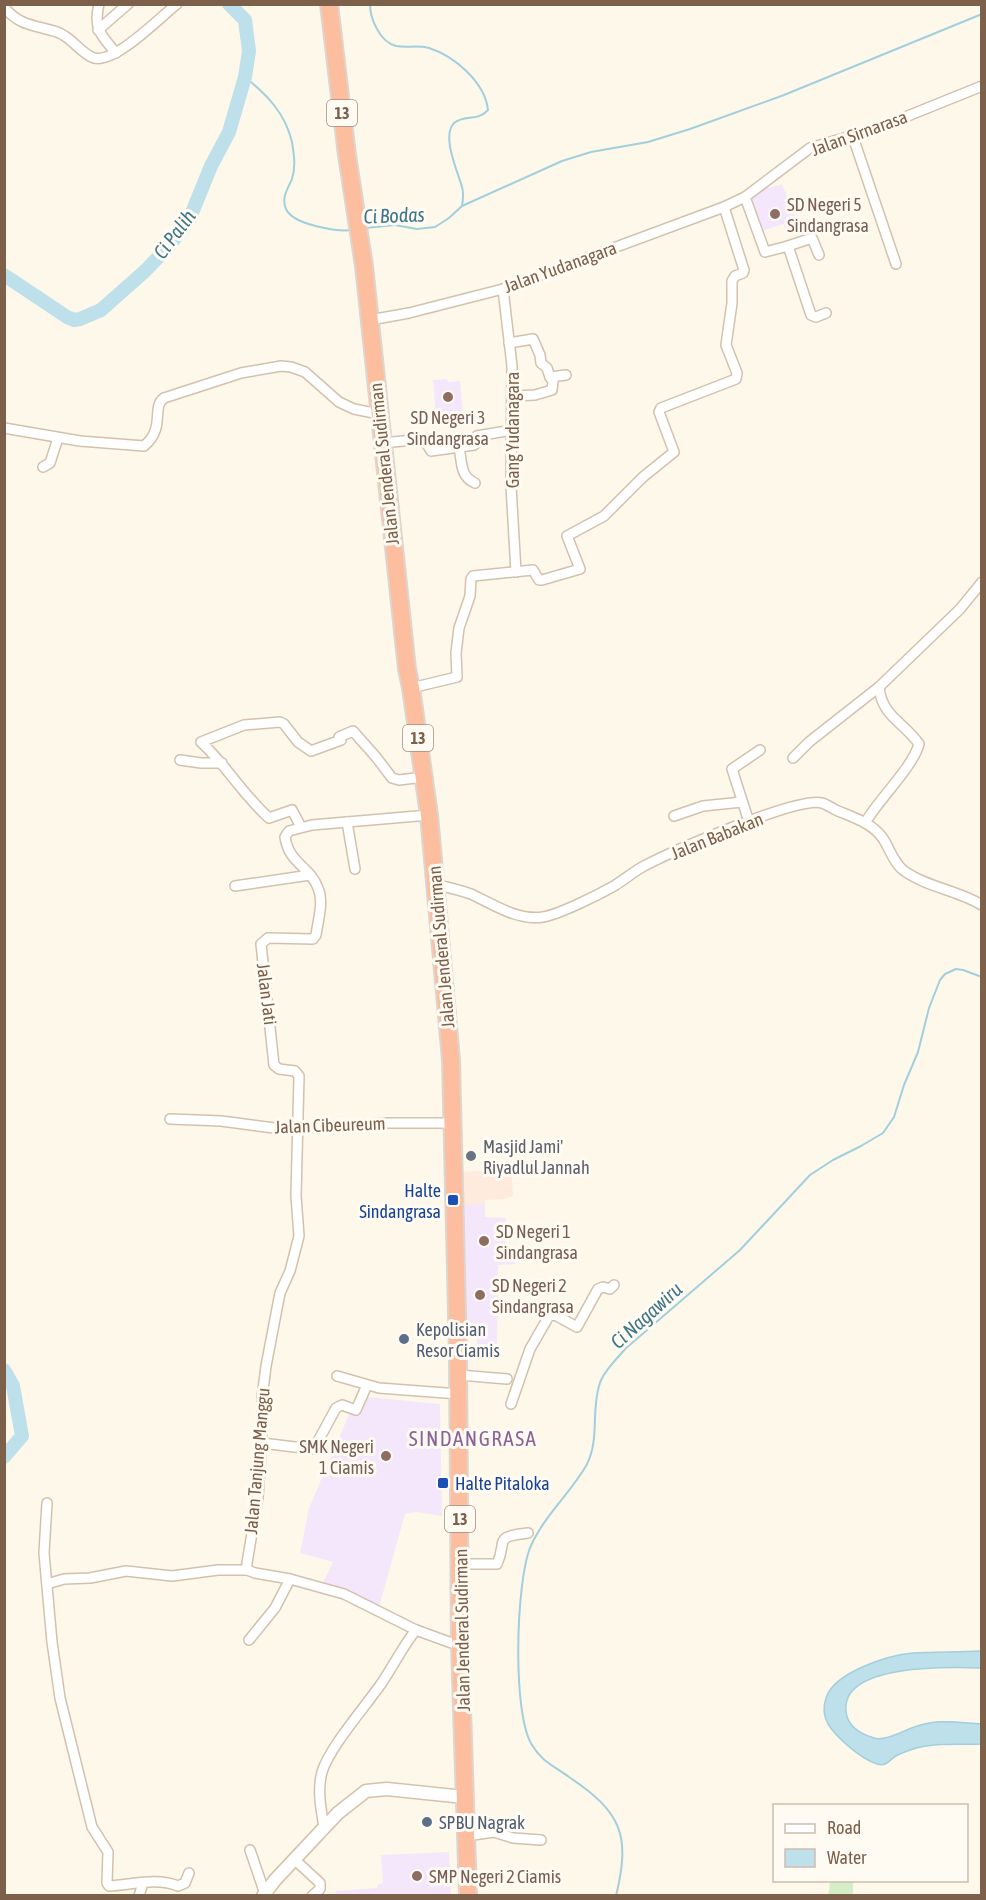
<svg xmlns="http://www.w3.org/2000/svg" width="986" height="1900" viewBox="0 0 986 1900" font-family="'Asap Condensed',sans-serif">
  <rect width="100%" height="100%" fill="#fef8eb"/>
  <!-- commercial -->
  <path fill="#ffeade" d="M482,1163H511L513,1196L504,1199L485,1200V1204L460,1206L459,1172L481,1171Z"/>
  <!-- education -->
  <g fill="#f5e7fb">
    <path d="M767,184L769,188L782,184L798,225L791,228L789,226L785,228L783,224L762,231L749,196Z"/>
    <path d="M447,379L448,382L460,381L463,414L436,417L433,380Z"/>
    <path d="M485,1204V1217L506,1218L505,1251L515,1252V1264L498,1265L497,1344H477V1336H472L471,1333H464L463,1205Z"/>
    <path d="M357,1396L440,1404L442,1516L416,1512L405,1514L379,1607L320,1589L333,1562L300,1553L309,1508Z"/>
    <path d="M449,1852L451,1895H336V1891L377,1888L378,1884L383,1883L381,1855Z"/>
  </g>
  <!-- green -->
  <path fill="#d4eec7" d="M830,1881H853V1895L826,1896L829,1892Z"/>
  <!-- water -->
  <path fill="#bde0ea" stroke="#a2cfdd" stroke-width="1.5" d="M981,1651V1668C951,1667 841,1663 846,1711C847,1726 861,1734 874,1738C884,1741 899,1733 909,1729C936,1718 953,1722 981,1724V1744C959,1745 935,1742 913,1749C908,1751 901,1753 896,1756C889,1760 887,1767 877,1764C861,1759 837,1738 828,1724C823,1715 823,1707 826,1698C834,1672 889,1655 913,1653C936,1652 959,1652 981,1651Z"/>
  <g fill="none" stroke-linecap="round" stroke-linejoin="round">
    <!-- stream -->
    <g stroke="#a2cfdd" stroke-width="2">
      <path d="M245,77C268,96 285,113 292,142C294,155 296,166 292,179C288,188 281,198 286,209C293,225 338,232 353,230"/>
      <path d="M462,206L562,161L591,152L648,142L690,129L784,95L982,14"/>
      <path d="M365,228L395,225L417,229L435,227L449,218L462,206C463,200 464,193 462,187C458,172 441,136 454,123C465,114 477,122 488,110C485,82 454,56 429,48C418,45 407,48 396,46C380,42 370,19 370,4"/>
      <path d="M616,1896C631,1834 621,1812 569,1777C554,1766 542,1762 532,1745C512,1713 516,1584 530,1548C543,1517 569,1495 586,1466C600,1440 591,1413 599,1386C602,1373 616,1360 625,1349L740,1250L810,1175L833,1160L861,1146L883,1133L894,1117L904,1085L918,1052L929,1008L940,980L945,974L956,969L963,970L982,977"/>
    </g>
    <!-- river -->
    <g stroke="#bde0ea" stroke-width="14">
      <path d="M4,275L67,317L74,320L80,319L101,310L145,271L169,246L189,220L211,166L229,132L245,77L249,51L245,20L229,4"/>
      <path d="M4,1370L13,1386L22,1436L4,1457"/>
    </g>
    <defs>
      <g id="street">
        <path d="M99,4C93,29 101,35 116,53"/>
        <path d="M4,7C19,26 35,25 57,32C72,37 81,54 94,58C115,64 160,17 177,4"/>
        <path d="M98,30L128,4"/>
        <path d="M853,137L896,264"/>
        <path d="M745,197L765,252L788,246L811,315L816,317L826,313"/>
        <path d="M788,246L812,238L819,255"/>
        <path d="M503,289L512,366L511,486L516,572"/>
        <path d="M370,320L409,313L503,289L724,207L745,197L810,148L878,128L982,86"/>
        <path d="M509,343L533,339L540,355L541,363L547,368L550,377L566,375"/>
        <path d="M513,396L535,395L552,390L553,381L550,377"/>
        <path d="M4,428L80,441L144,446C166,428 151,407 164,398L241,373L281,366L291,367L305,372L339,402L354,409L379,414"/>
        <path d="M382,443L424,439L431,451L474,445L477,442V436L512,430"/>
        <path d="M459,447C462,462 460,477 475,483"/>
        <path d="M43,467L50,463L58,438"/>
        <path d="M411,688L457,677L456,653L459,628L470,596L471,579L473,576L533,570L539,580H542L580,569L567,536L604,516L643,477L674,452L659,412L661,408L736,379L737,373L726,345L732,303V281L735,276L743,273L744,270L724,207"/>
        <path d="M793,758L809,742L879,687"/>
        <path d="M180,760L201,763H222"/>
        <path d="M429,815L312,825L289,831L285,837C289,864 310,866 318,888C324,902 318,920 316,935L313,939L268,938L261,944L274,1065L279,1069L295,1071L299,1076L296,1196L299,1236L290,1271L280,1293L266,1366L262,1398V1437L258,1497L247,1563V1570L255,1573L290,1579L344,1594L416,1630L460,1646"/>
        <path d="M674,816L703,806L742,802"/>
        <path d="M347,822L355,869"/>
        <path d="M749,822L732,769L760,750"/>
        <path d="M865,823C878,800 913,767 919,744C904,722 882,717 879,687L960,609L982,582"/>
        <path d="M301,827L292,810L269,818C244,796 226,765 201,742L244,725L280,722L284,724L298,742L311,751L341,740L339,737L353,731L376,757L392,778L399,780L424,777"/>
        <path d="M436,885C448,887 459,890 471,894C493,904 517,921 543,917C560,914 598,895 614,886C624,880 633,872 644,866C671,852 798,796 822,803C828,805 833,809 838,811C855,818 874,824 884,840C890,850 894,863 903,870C926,887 957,890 982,905"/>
        <path d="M235,886L310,875"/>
        <path d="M170,1119L221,1121L274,1128H298L388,1123H454"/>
        <path d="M459,1375L507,1379"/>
        <path d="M337,1376L379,1388L459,1394"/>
        <path d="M511,1404L530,1349L549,1316L555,1315L577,1327L598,1289L603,1287L610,1289L614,1285"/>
        <path d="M262,1443L311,1449L317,1443L336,1408L342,1405L356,1410L367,1385"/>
        <path d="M47,1503L44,1553L52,1642L60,1698L92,1827L108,1852L107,1883L109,1886C131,1885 157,1877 178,1886L185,1883L189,1873"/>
        <path d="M461,1564H497C508,1540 492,1537 528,1533"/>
        <path d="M47,1584L64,1579L90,1578L126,1571L172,1576L218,1570H247"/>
        <path d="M249,1640L275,1608L290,1579"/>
        <path d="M324,1827C321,1809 317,1791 322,1772C329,1748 365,1707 381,1684C393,1667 402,1647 416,1630"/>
        <path d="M466,1836L494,1832L513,1838L541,1840"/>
        <path d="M250,1850L265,1894"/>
        <path d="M295,1860L320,1883V1889L312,1896"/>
        <path d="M139,1896L143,1883"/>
      </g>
      <path id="secondary" d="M263,1896L275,1880L338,1813L366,1791L387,1789L464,1797"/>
      <path id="highway" d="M329,4L347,155L364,266L407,669L411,688L429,815L451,1060L458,1355L460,1646L468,1896"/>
    </defs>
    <!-- street casing -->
    <use href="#street" stroke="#d3c1ae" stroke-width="12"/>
    <!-- secondary casing -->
    <use href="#secondary" stroke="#d6c2ac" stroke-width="15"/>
    <!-- highway casing -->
    <use href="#highway" stroke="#ddd6d0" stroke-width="20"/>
    <!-- street -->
    <use href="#street" stroke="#fff" stroke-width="9"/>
    <!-- secondary -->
    <use href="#secondary" stroke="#fff" stroke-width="12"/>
    <!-- highway -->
    <use href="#highway" stroke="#fcbe9e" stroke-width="16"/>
  </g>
  <!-- markers -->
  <g fill="#8d6e63" stroke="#fffbf3" stroke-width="2">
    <circle cx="775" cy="214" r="6"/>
    <circle cx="448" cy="397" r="6"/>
    <circle cx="484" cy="1241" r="6"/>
    <circle cx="480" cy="1295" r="6"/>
    <circle cx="386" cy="1456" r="6"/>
    <circle cx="417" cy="1876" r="6"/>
  </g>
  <circle fill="#6b7280" stroke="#fffbf3" stroke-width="2" cx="471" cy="1156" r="6"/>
  <g fill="#1a4fb4" stroke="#fffbf3" stroke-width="2">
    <rect x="447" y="1194" width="12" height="12" rx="3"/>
    <rect x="437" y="1477" width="12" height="12" rx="3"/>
  </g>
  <g fill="#5c6f8a" stroke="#fffbf3" stroke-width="2">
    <circle cx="404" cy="1339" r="6"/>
    <circle cx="427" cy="1822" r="6"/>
  </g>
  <g text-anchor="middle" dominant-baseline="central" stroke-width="6" stroke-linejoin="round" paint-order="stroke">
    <!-- shield labels -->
    <g fill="#fffbf3" stroke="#a38e7d" stroke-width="1.5">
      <rect x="327" y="100" width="30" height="26" rx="4.5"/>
      <rect x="403" y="725" width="30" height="26" rx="4.5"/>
      <rect x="445" y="1506" width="30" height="26" rx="4.5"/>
    </g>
    <g font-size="16" font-weight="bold" fill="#7c604a">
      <text x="342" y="113">13</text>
      <text x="418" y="738">13</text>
      <text x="460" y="1519">13</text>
    </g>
    <!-- street labels -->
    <g font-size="18" fill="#7c604a" stroke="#fffbf3">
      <text transform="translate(859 133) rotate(-20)">Jalan Sirnarasa</text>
      <text transform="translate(560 267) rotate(-20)">Jalan Yudanagara</text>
      <text transform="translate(512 430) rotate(-90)">Gang Yudanagara</text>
      <text transform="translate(384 464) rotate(-96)">Jalan Jenderal Sudirman</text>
      <text transform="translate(717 836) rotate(-22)">Jalan Babakan</text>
      <text transform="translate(441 947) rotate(-95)">Jalan Jenderal Sudirman</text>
      <text transform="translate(267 994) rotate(83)">Jalan Jati</text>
      <text transform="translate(330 1125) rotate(-2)">Jalan Cibeureum</text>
      <text transform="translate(257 1461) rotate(-85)">Jalan Tanjung Manggu</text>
      <text transform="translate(462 1630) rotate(-91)">Jalan Jenderal Sudirman</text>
    </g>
    <!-- education labels -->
    <g font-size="18" fill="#785e54" stroke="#fffbf3" text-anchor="start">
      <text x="787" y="204">SD Negeri 5<tspan x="787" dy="21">Sindangrasa</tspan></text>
      <text x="448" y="417" text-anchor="middle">SD Negeri 3<tspan x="448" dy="21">Sindangrasa</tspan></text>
      <text x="496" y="1231">SD Negeri 1<tspan x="496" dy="21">Sindangrasa</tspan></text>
      <text x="492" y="1285">SD Negeri 2<tspan x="492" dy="21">Sindangrasa</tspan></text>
      <text x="374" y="1446" text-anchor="end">SMK Negeri<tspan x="374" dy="21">1 Ciamis</tspan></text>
      <text x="429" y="1876">SMP Negeri 2 Ciamis</text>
    </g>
    <!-- worship labels -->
    <g font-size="18" fill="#5b616d" stroke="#fffbf3" text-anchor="start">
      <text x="483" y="1146">Masjid Jami'<tspan x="483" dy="21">Riyadlul Jannah</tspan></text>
    </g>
    <!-- transit labels -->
    <g font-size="18" fill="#164399" stroke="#fffbf3" text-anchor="end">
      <text x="441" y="1190">Halte<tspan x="441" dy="21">Sindangrasa</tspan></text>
      <text x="455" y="1483" text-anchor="start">Halte Pitaloka</text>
    </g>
    <!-- service labels -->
    <g font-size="18" fill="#4e5e75" stroke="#fffbf3" text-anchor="start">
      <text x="416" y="1329">Kepolisian<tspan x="416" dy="21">Resor Ciamis</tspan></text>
      <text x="439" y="1822">SPBU Nagrak</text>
    </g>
    <!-- water labels -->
    <g font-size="20" font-style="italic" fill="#3f778a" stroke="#fffbf3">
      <text transform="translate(394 215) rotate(-2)">Ci Bodas</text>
      <text transform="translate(174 234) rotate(-53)">Ci Palih</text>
      <text transform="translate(646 1315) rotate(-42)">Ci Nagawiru</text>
    </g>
    <!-- quarter labels -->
    <g font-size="21" letter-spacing="1.5" fill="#8a6398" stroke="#fffbf3">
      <text x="473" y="1438">SINDANGRASA</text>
    </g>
  </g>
  <!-- border -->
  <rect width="986" height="1900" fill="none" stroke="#7c604a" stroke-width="12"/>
  <!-- legend -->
  <rect x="773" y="1804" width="195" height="78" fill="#fffbf3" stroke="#cbbdaf" stroke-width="1.5"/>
  <rect x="785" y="1824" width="30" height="9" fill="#ffffff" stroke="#cbbdaf" stroke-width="1.5"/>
  <text x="827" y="1834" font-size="18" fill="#7c604a">Road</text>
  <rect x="785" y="1849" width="30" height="18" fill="#bde0ea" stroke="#cbbdaf" stroke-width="1.5"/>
  <text x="827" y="1864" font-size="18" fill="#7c604a">Water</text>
</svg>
